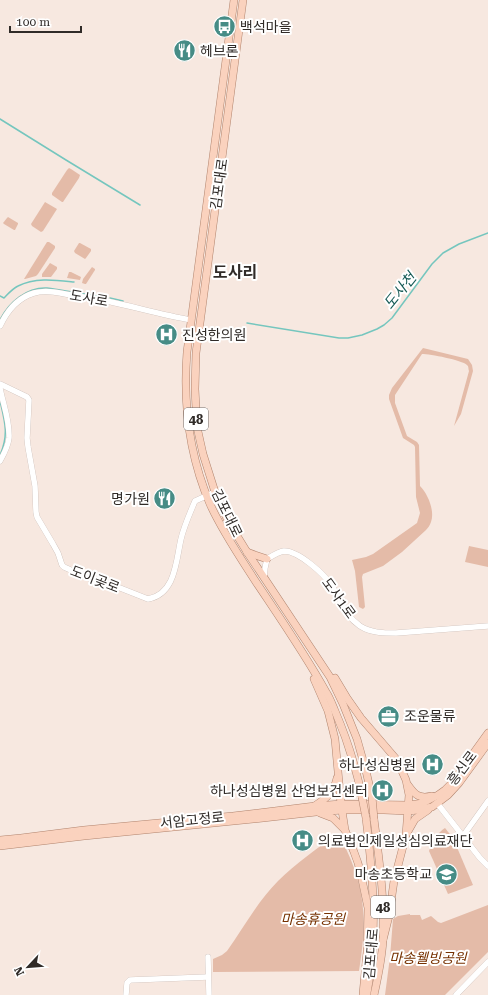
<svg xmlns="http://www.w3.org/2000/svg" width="488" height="995" viewBox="0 0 488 995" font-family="'Roboto Serif','Noto Sans KR',serif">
  <rect width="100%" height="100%" fill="#f7e8e0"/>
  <!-- green -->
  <g fill="#e4bba8">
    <path d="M69,168L71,169L80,175L79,178L63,202H62L52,195V193L67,170Z"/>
    <path d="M45,202L57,209L43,231L41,232L32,226L31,224Z"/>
    <path d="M8,217L18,223V224L15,230H14L4,224L3,223L7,218Z"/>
    <path d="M47,242H49L55,246V248L38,274L36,276L25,279H24Z"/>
    <path d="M79,243H80L91,249V251L86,258L85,259L75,253L74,251Z"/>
    <path d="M50,263L57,267V269L51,277H42V274Z"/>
    <path d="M92,267L95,269V270L86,284H85L82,283L83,279Z"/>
    <path d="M69,272H71L81,277L80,280L67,278Z"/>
    <path d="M423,348L468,359L472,365L473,371L461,414L454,426L469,371C468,368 469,367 467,365C462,360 430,354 422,354L395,395V403L407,436L417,442L419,445L420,486C428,494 435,511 431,522C430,525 428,528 426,530L402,552L383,566L363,574L362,577L365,607L363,609L359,607L355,571L352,560L366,557L373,554L417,523L420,513L416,497L415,447L414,445L403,438L389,399V395L392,388Z"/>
    <path d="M469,546L488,550V567L465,562Z"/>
    <path d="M445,828L453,838L473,885L448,894L429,851C432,842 437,833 445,828Z"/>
    <path d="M336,834H340C344,846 350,856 354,868C367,905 365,933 359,971L213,972V959L222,955L227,951C244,927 258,901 278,881C296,863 317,849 336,834Z"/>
    <path d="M488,905V952L445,995H385L390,957L393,919L398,916L410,914V915H420L422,920L431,916L438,922L441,923Z"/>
  </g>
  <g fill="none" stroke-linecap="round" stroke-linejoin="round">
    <!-- stream -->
    <g stroke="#75c6be" stroke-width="1.5">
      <path d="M0,119L66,160L140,205"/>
      <path d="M0,296L4,298C8,294 12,289 18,286C35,277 56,280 74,282"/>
      <path d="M110,298L123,301"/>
      <path d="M0,320C9,302 27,287 47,288C54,289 60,290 66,291C79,293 91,295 103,297"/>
      <path d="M247,323L339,338H348L362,335L377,329L384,325L392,318L432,264L443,253L459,244L488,233"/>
      <path d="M0,401C5,422 9,435 0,455"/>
    </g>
    <defs>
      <g id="minor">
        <path d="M0,326C7,311 17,298 34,293C48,289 63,294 77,296C87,298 97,299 107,301C135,307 163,315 191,320"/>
        <path d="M0,384L27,397L29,400L27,438L28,447L35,486L36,512L37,517L53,544L58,553L62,565L64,567L95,581L115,586L148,599C176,594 176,560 181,539C184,526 190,513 195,501L215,492"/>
        <path d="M0,388C3,404 10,421 9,438C8,446 4,454 0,461"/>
        <path d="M264,577L265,568L267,559C272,556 278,552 284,551C299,551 324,574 332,586C342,601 344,615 360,626C371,633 383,633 396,633L488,626"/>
        <path d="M437,803L480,858L488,866"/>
        <path d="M463,836L488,801"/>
        <path d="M208,957L209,995"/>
        <path d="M126,995L127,983L130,980L208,977"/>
        <path d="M456,995L488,962"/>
      </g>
      <g id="major">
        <path d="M234,0L187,352C183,404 189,455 210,504C222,531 240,557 256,582C280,618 305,654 326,692C330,698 332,704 335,711C347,739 356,767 362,797"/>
        <path d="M243,0L196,353L195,389L197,427L203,454L215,492L228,521L247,552L330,677L343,704L357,739L366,771L372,797"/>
        <path d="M247,552L255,555L267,559"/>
        <path d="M335,678L347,698L361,718L397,760L406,780L409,795L406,835L394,881L389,916L383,940"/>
        <path d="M314,679L328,711L335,739L341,804L345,830L354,852L358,863L361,875L368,908L367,952L363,994"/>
        <path d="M408,785C415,795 419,799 432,796"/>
        <path d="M316,805C328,797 334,792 337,778"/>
        <path d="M320,813L333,818L344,829"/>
        <path d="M366,818C373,877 378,935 367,993"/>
        <path d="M374,819C379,859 385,900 383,940C382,958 378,977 374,995"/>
        <path d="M407,833L415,819L428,810"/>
        <path d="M0,840L21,838L84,830L233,816L315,806L341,804L408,805L416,804L423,803L438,795L445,790L452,783L488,733"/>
        <path d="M0,846L84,836L263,818L316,812L342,810H384L408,811L418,810L432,807L448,795L459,783L488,743"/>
      </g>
    </defs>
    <!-- minor casing -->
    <use href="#minor" stroke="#c6b7b0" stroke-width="6"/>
    <!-- major casing -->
    <use href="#major" stroke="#b1846e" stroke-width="8"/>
    <!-- minor -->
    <use href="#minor" stroke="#fff" stroke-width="5.5"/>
    <!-- major -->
    <use href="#major" stroke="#fad2be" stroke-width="7"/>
    <defs>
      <g id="major-bridge">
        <path d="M362,797L366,818"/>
        <path d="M372,797L374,819"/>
      </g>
    </defs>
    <!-- major-bridge casing -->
    <use href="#major-bridge" stroke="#b1846e" stroke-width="8" stroke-linecap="butt"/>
    <!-- major-bridge -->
    <use href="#major-bridge" stroke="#fad2be" stroke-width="7"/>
  </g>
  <!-- icons -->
  <defs>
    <symbol id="bus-disc" viewBox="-11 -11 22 22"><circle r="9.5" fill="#468c86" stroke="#fff"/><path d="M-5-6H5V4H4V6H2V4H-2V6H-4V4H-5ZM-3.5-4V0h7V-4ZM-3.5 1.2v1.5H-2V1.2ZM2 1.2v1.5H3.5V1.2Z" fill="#fff"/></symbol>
    <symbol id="restaurant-disc" viewBox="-11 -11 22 22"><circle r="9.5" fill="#468c86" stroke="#fff"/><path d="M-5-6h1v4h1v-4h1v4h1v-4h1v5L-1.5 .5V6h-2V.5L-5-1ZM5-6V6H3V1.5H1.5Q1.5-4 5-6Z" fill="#fff"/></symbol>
    <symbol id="hospital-disc" viewBox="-11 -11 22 22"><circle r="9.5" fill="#468c86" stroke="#fff"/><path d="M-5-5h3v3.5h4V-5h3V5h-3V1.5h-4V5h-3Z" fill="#fff"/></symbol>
    <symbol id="office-disc" viewBox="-11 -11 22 22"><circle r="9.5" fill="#468c86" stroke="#fff"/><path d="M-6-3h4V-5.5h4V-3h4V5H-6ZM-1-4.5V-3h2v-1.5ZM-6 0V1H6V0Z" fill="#fff"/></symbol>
    <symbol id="school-disc" viewBox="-11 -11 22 22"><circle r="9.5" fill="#468c86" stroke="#fff"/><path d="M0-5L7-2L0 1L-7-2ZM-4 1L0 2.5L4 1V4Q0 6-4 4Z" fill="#fff"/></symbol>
  </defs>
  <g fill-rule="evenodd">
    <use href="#bus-disc" x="212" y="14" width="25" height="25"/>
    <use href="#restaurant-disc" x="172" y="38" width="25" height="25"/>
    <use href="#hospital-disc" x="154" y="322" width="25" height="25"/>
    <use href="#restaurant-disc" x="152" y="486" width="25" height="25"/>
    <use href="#office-disc" x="376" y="704" width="25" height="25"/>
    <use href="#hospital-disc" x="420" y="752" width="25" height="25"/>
    <use href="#hospital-disc" x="370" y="778" width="25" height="25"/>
    <use href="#hospital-disc" x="290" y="828" width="25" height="25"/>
    <use href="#school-disc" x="434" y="862" width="25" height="25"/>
  </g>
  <g text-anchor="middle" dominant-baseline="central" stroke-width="4" stroke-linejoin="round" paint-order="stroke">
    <!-- shield labels -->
    <g fill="#fff" stroke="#6e6b68" stroke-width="1">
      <rect x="184" y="408" width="24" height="22" rx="3"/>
      <rect x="371" y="896" width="24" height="22" rx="3"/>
    </g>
    <g font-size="13" font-weight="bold" fill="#302b28">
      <text x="196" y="419">48</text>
      <text x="383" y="907">48</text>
    </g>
    <!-- poi labels -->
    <g font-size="14" fill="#302b28" stroke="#fff" text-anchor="start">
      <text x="240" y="27">백석마을</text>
      <text x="200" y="51">헤브론</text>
      <text x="182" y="335">진성한의원</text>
      <text x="150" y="499" text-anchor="end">명가원</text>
      <text x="404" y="716">조운물류</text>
      <text x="416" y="765" text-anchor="end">하나성심병원</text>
      <text x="368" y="791" text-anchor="end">하나성심병원 산업보건센터</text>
      <text x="318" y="841">의료법인제일성심의료재단</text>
      <text x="432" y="874" text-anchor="end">마송초등학교</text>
    </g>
    <!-- street labels -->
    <g font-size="14" fill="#302b28" stroke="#fff">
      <text transform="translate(219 184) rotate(-82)">김포대로</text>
      <text transform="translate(89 298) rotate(10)">도사로</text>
      <text transform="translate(227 513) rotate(64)">김포대로</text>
      <text transform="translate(95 579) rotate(21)">도이곶로</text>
      <text transform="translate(339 598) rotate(54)">도사1로</text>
      <text transform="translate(462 768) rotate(-53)">흥신로</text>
      <text transform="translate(192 820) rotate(-6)">서암고정로</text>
      <text transform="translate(371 954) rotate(-85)">김포대로</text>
    </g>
    <!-- park labels -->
    <g font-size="14" font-style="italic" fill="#763101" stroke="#fff">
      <text x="313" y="919">마송휴공원</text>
      <text x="428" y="958">마송웰빙공원</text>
    </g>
    <!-- water labels -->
    <g font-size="15" font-style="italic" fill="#185c57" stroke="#fff">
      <text transform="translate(400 291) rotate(-51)">도사천</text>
    </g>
    <!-- quarter labels -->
    <g font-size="16" font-weight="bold" fill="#302b28" stroke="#fff">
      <text x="235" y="272">도사리</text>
    </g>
  </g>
  <!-- north arrow -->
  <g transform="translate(28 967) rotate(244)" stroke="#ffffff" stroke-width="3" paint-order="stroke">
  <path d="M0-3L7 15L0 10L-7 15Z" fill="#302b28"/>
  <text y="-6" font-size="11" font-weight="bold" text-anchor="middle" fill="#302b28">N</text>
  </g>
  <!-- scale -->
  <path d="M10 26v6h71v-6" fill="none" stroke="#302b28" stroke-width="2"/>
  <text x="16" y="26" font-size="12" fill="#302b28" stroke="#ffffff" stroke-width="3" paint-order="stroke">100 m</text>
</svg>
